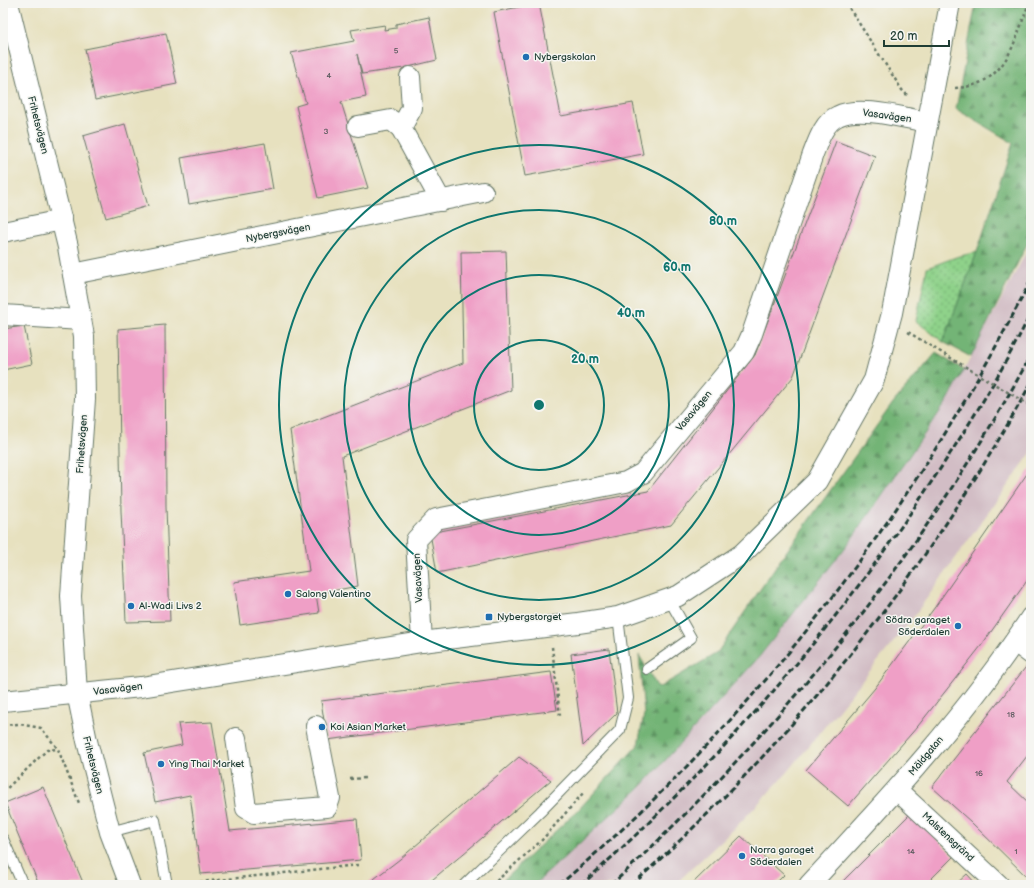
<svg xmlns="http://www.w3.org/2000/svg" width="1034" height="888" viewBox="0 0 1034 888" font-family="'Balsamiq Sans',sans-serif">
  <defs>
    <pattern id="grass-dots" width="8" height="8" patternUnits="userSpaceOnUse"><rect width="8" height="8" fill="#8fd28a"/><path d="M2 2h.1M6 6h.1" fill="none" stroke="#74ac72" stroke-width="1.8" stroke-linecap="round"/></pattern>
    <pattern id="forest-firs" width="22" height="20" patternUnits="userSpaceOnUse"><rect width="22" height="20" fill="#73b476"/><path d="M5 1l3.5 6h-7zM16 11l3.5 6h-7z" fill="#5e9462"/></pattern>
  </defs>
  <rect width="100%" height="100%" fill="#f6f6f2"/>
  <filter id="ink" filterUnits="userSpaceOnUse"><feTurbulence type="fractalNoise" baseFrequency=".025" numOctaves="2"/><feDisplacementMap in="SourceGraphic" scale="8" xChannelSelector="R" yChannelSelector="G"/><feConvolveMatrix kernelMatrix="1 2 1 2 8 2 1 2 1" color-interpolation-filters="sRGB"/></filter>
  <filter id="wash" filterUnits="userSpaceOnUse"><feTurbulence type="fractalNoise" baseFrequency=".012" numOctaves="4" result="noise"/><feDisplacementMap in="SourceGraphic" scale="16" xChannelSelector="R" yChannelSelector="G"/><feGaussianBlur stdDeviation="0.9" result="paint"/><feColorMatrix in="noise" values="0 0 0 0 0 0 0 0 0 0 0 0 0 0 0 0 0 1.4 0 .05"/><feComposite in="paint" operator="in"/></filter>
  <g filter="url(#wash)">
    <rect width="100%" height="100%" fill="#e7e1bf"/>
    <!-- railway -->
    <path fill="#d2bdc5" d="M1031,243V453L909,623L787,773L734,829L674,885H534L641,787L759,657L848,544L948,400Z"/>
    <!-- grass -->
    <path fill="url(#grass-dots)" stroke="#57885f" d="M977,252L943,342L916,321L927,268L956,257Z"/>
    <!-- forest -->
    <g fill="url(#forest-firs)" stroke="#497855">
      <path d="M976,3H1031V236L971,357L943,342L977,252L1013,143L956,109Z"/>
      <path d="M936,353L964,370L948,400L848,544L759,657L641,787L534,885H498L579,809L638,745L644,714L639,655L658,688L717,653L776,566L893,403Z"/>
    </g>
    <g id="blocks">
      <!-- building -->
      <g fill="#ef9fc6">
        <path d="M539,3L561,116L633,103L643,154L525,176L494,12Z"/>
        <path d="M429,17L437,60L404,68L362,74L357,54L366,97L341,102L368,188L318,198L296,106L306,103L291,53L354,41L351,30L385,25L384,30L396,28V24Z"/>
        <path d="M166,33L177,84L95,100L85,49Z"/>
        <path d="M125,124L148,206L106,218L83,136Z"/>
        <path d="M836,141L875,156L793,377L671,525L437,573L430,533L648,491L755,355Z"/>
        <path d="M265,143L273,189L189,204L181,158Z"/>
        <path d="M506,251L511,390L342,456L358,586L316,594L319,613L240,625L234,582L309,571L290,430L463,363L461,252Z"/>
        <path d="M165,325L166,507L170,621L126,622L121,511L118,329Z"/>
        <path d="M24,326L32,364L3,370V329Z"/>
        <path d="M1031,468V575L981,646L918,726L848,806L806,770L875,688L935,607Z"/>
        <path d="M609,649L617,713L583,746L571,654Z"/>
        <path d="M1029,663L1031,665V751L1007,782L1031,805V881L971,822L932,787Z"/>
        <path d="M551,672L557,710L327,740L321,701Z"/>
        <path d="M212,722L230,831L357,819L361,860L201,874L190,795L155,802L144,753L182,745L178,724Z"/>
        <path d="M519,757L551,780L426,885H366L400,859Z"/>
        <path d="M3,776H4L5,786H3Z"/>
        <path d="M43,787L84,885H39L5,803Z"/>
        <path d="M911,813L954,856L925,885H839Z"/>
        <path d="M741,836L784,875L774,885H691Z"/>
        <path d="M967,874L977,885H955Z"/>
      </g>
    </g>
  </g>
  <g filter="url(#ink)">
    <use href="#blocks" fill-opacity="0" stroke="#657665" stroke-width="1"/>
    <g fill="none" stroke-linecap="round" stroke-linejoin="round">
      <defs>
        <g id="lane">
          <path d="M647,669L691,638L669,599"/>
          <path d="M110,832L155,820L167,885"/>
          <path d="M3,839L23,885"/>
          <path d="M464,885L540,812L620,730L628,698L618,617"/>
        </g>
        <g id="street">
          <path d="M8,3L68,247L84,336L85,399L71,596L77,693L87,741L110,832L130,885"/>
          <path d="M410,77L412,108L401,128L441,201"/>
          <path d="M358,126L391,120L401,128"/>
          <path d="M3,232L62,220"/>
          <path d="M73,274L483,192"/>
          <path d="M3,315L81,320"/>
          <path d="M422,642L416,540L436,519L626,482L643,473L744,352L752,334L813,154C818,141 824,122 838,116C859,105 904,118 927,122"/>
          <path d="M1015,642L1031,654"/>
          <path d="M3,701L141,687L422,642L578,623L618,617L678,596L742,554L817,481L874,380L892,313L950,3"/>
          <path d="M236,738L246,808L254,813L327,807L330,798L316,726"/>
          <path d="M897,790L999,885"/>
          <path d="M809,885C888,800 967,715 1031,617"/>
        </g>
      </defs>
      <!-- lane casing -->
      <use href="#lane" stroke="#657665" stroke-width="12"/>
      <!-- street casing -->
      <use href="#street" stroke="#657665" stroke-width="22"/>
      <!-- path -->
      <g stroke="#657665" stroke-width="2.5" stroke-dasharray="3 3" stroke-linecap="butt">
        <path d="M717,3H718"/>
        <path d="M846,3L902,90L907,95"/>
        <path d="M955,88C1006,86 1014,43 1029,3"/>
        <path d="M908,332L939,351"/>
        <path d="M552,647L560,716"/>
        <path d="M3,725L19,724L41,728L58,749L79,803"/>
        <path d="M350,779L366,778"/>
        <path d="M3,792L47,750L57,749"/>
        <path d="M182,884L358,865"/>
        <path d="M492,885L542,840L584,792"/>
      </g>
      <!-- lane -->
      <use href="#lane" stroke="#fff" stroke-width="10"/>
      <!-- street -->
      <use href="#street" stroke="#fff" stroke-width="20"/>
      <!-- rail -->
      <g stroke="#1f3d34" stroke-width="3" stroke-dasharray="6 3" stroke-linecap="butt">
        <path d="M559,885C756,720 915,509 1031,280"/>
        <path d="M581,885C715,767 832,633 930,484C967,429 1002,372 1031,313"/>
        <path d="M611,885C780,730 922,556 1031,355"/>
        <path d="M632,885C666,854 699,823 730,791C848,670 950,531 1031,383"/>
      </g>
      <!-- path-bridge -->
      <path stroke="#657665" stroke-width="2.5" stroke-dasharray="3 3" stroke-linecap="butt" d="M939,351L1031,406"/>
    </g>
  </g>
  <!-- distance rings -->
  <g fill="none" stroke="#0f766e" stroke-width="2">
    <circle cx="539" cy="405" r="65"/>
    <circle cx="539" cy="405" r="130"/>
    <circle cx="539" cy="405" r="195"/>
    <circle cx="539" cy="405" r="260"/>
  </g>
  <!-- markers -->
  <g fill="#1f6fb2" stroke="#f6f6f2" stroke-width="1.5">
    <circle cx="526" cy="57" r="4"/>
    <circle cx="288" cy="594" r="4"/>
    <circle cx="131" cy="606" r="4"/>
    <rect x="485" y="613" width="8" height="8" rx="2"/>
    <circle cx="958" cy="626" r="4"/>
    <circle cx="322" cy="727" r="4"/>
    <circle cx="161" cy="764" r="4"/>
    <circle cx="742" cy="856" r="4"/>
  </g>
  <g text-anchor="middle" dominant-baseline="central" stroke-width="3" stroke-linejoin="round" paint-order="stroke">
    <!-- number labels -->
    <g font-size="8" fill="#535658">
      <text x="396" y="50">5</text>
      <text x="329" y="75">4</text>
      <text x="326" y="131">3</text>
      <text x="1011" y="714">18</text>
      <text x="979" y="773">16</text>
      <text x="911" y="851">14</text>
      <text x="1016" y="851">1</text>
    </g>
    <!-- poi labels -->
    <g font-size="10" fill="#1f3d34" stroke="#f6f6f2" text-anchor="start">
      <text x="534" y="57">Nybergskolan</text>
      <text x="296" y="594">Salong Valentino</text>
      <text x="139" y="606">Al-Wadi Livs 2</text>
      <text x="497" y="617">Nybergstorget</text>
      <text x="950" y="620" text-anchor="end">Södra garaget<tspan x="950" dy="12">Söderdalen</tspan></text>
      <text x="330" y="727">Koi Asian Market</text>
      <text x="169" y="764">Ying Thai Market</text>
      <text x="750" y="850">Norra garaget<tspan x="750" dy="12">Söderdalen</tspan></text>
    </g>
    <!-- street labels -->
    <g font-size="10" fill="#1f3d34" stroke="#f6f6f2">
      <text transform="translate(887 116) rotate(8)">Vasavägen</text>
      <text transform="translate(38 125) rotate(76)">Frihetsvägen</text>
      <text transform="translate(278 233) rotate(-11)">Nybergsvägen</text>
      <text transform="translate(694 411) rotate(-50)">Vasavägen</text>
      <text transform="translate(82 444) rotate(-86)">Frihetsvägen</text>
      <text transform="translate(418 578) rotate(-93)">Vasavägen</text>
      <text transform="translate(118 689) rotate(-7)">Vasavägen</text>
      <text transform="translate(926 756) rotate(-50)">Mäldgatan</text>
      <text transform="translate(93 765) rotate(76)">Frihetsvägen</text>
      <text transform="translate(948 837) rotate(43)">Malstensgränd</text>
    </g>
  </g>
  <circle cx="539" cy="405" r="6" fill="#0f766e" stroke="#f6f6f2" stroke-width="2"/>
  <g font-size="12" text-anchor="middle" font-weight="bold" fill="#0f766e" stroke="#f6f6f2" stroke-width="3" stroke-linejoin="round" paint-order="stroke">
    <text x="723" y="225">80 m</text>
    <text x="677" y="271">60 m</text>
    <text x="631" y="317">40 m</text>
    <text x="585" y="363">20 m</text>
  </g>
  <!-- margin -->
  <rect width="1034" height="888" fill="none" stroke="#f6f6f2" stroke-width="16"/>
  <!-- scale -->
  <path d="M884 40v6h65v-6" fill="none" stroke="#1f3d34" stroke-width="2"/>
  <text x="890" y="40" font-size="12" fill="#1f3d34" stroke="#f6f6f2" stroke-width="3" paint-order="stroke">20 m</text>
</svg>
